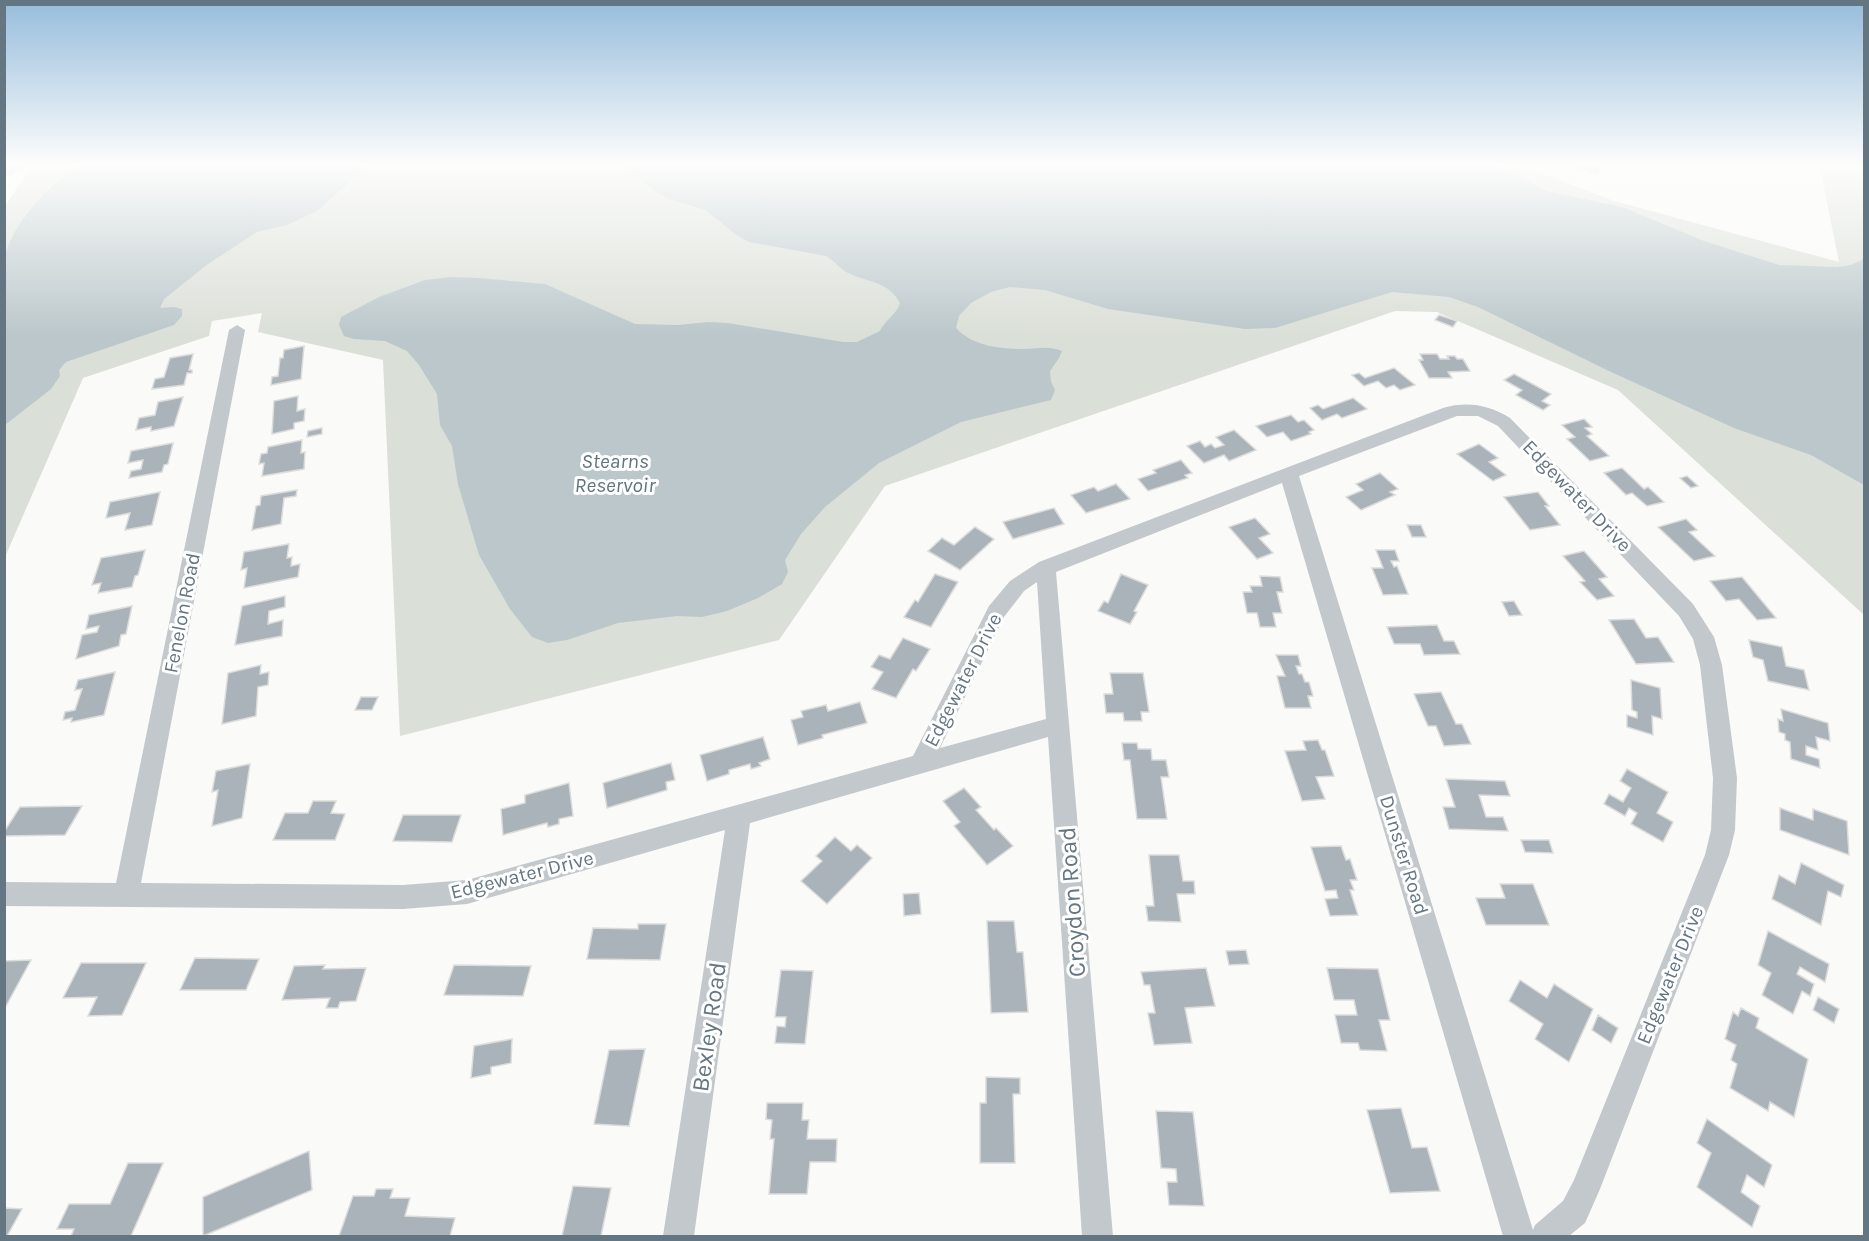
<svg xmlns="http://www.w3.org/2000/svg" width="1869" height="1241" viewBox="0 0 1869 1241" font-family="Karla,sans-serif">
  <rect width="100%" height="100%" fill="#fafaf8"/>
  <!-- green -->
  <path fill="#dadfd7" d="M42,163H1515L1614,201L1839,262L1819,163H1864V615L1618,390L1437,312L1395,311L885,486L779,640L400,736L383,360L258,332L262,313L212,321L209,336L83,378L5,557V206L30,169Z"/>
  <!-- water -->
  <g fill="#bbc7cb">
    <path d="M82,163H371L317,211L287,225L257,232L208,264L164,299L160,308L174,307L182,309V316L174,325L66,362L59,370L60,376L51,389L5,425L4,261C9,226 53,180 82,163Z"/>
    <path d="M619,163H1485L1495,164L1547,191L1622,207L1704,241L1779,265L1837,267L1851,265L1862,260L1864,256V485L1811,455L1734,428L1609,371L1478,307L1449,297L1392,292L1275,328L1245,329L1108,309L1045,290L1010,287L991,292L971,303L959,316L956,328C972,346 1000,349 1023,349C1037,349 1048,345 1062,351L1059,358L1050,371L1051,382L1055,390L1051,400L961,422L879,463L825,507L801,534L785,560L788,572L782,584L758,598L727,611L702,617L677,616L618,623L567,640L548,643L532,637L510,609L479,555L458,484L452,446L440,425L437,394L419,365L407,351L385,341L354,339L344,336L339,325L341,317L379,297L425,280L451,277L478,278L545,284L635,324L678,325L708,322L728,323L843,342H857L880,331C885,320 897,314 900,303C888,281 869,283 848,273C840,269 835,261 826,256L749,242L735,234L706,210L669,199L656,192Z"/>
  </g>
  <!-- building -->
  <g fill="#aab3b9" stroke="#dcdcda" stroke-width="1.5">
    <path d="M4,163H29L21,171H16L12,175L4,176Z"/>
    <path d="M1560,163H1592L1604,166L1597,175Z"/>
    <path d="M1439,315L1457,321L1453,327L1435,320Z"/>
    <path d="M304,346L301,379L271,385L272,377L278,376L280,358H283L284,350Z"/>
    <path d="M193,354L189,370H192V373H187L184,385L152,389L155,379L164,377L170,358Z"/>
    <path d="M1420,354H1437L1440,359H1449L1447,356H1455L1457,359H1463L1470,371L1448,372L1452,378H1429L1419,360H1423Z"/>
    <path d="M1394,368L1415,385L1400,390L1394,385L1386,388L1378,381L1364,386L1352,375L1359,373L1365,378Z"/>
    <path d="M1514,374L1551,394L1542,401L1550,405L1543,410L1516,395L1522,390L1504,380Z"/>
    <path d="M298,396L297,411L305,409L304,421L294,423V429L272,434L274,401Z"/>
    <path d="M183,397L174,426L151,431V427L136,430L139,418L155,415L158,402Z"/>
    <path d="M1353,398L1367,409L1342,418L1337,414L1322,420L1310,408L1318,405L1323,409Z"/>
    <path d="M1291,415L1298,422L1304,420L1314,430L1309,432L1311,434L1291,441L1283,432L1267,437L1256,426Z"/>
    <path d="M1584,419L1592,427L1585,428L1592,434L1587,436L1609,456L1590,461L1567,439L1575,437L1562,425Z"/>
    <path d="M322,428V434L307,437L308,431Z"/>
    <path d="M1234,430L1256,450L1229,461L1224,455L1204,463L1187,446L1200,441L1205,447L1211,444L1215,448L1224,445L1216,437Z"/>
    <path d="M302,440L301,453L305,452L304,469L262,476L264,463L259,464L261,454L267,453L268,447Z"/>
    <path d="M173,443L168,464L164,465L162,472L129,478L131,471L141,469L143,460L128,463L131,451Z"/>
    <path d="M1479,444L1498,458L1489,462L1506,475L1493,481L1457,454Z"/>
    <path d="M1181,460L1192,473L1185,475L1188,478L1148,491L1138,479L1156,473L1153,470Z"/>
    <path d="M1622,468L1644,489L1648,487L1664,502L1647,506L1632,493L1626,495L1604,473Z"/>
    <path d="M1380,473L1398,489L1390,492L1395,495L1361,510L1346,497L1363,490L1356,484Z"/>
    <path d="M1687,476L1698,486L1691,488L1680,478Z"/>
    <path d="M1116,484L1130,499L1086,513L1071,495L1094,487L1098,491Z"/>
    <path d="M297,490L296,496L284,498L281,524L252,530L256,506L260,505L261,496Z"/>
    <path d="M160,492L152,525L125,530L130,513L106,518L110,502Z"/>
    <path d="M1538,492L1549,506H1545L1560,525L1530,530L1504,497Z"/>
    <path d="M1054,508L1064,524L1013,539L1003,522Z"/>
    <path d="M1255,518L1270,534L1259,538L1273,553L1257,559L1229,527Z"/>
    <path d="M1686,519L1697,530L1689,532L1715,556L1694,561L1658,527Z"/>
    <path d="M1407,525H1421L1426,537H1412Z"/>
    <path d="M975,527L994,539L960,570L928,551L942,538L954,545Z"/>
    <path d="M289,544L287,558L292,557L291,566L300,564L298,577L244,588L247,568L241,570L244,552Z"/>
    <path d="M145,550L138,575L135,576L132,587L98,593L101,583L92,585L101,558Z"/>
    <path d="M1376,550H1395L1399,561H1391L1394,567L1397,566L1408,594L1383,595L1372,568H1383Z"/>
    <path d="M1584,551L1607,577L1599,579L1614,596L1597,600L1580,582L1585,581L1563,556Z"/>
    <path d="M935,574L958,582L931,627L904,617L915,600L918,602Z"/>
    <path d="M1121,574L1148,585L1134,611L1137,612L1130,624L1098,611L1104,601L1108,603Z"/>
    <path d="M1260,576L1280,577L1283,592H1277L1282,613H1273L1276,627H1260L1257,613H1247L1243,592H1252L1250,586H1262Z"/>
    <path d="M1742,577L1776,618L1757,620L1739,599L1726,601L1710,581Z"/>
    <path d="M285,596V607L269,611L268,624L283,620L282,636L235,645L242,606Z"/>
    <path d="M1514,601L1522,615L1509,616L1502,602Z"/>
    <path d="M132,606L126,634L121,635L119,646L76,659L82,635L97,632L99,626L86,629L89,615Z"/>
    <path d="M1634,619L1646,638L1658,637L1674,662L1636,664L1609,620Z"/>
    <path d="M1437,625L1444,641H1454L1460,654L1424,655L1420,644H1394L1387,627Z"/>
    <path d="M903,638L930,649L916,671L913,669L896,698L872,689L883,672L871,667L879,655L890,659Z"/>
    <path d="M1749,640L1782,647L1786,666L1804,670L1809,690L1768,681L1763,660L1753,657Z"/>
    <path d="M1276,655H1298L1301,666H1296L1299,674H1302L1305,682H1309L1313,696H1308L1311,708H1285L1277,676H1285Z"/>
    <path d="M261,665L260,674L269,672L268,685L258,687L256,716L222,724L228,673Z"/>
    <path d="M115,672L104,715L71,722L72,718L63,720L65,712L75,710L82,689L75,690L78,680Z"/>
    <path d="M1110,673H1143L1149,712H1141L1142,721H1124L1123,713H1106L1104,694H1113Z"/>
    <path d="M1631,680L1660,688L1662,719L1652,716L1653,735L1627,727V715L1637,718V712L1632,710Z"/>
    <path d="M1441,692L1456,724H1462L1471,744L1444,746L1436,726H1428L1414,694Z"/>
    <path d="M361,697H378L372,710H355Z"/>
    <path d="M860,702L867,723L822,735L823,738L798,745L791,720L803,717L801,711L826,705L828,711Z"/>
    <path d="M1781,709L1828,723L1830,741L1816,737L1818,750L1806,746V755L1819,759L1820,768L1791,759L1790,742L1785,740V734L1779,732L1778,719L1783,721Z"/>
    <path d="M763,737L770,759L759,763L761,766L751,769L750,764L729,770V774L707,781L700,755Z"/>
    <path d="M1318,740L1322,750H1325L1334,776L1316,777L1325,799L1302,801L1285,751L1306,750L1303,741Z"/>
    <path d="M1122,743H1137L1138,749H1151L1152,760H1166L1169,777H1161L1167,819H1137L1130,760H1124Z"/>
    <path d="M671,763L675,780L666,782L667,790L607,808L603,783Z"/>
    <path d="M250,764L242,818L212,826L218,790L212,792L216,771Z"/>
    <path d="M1627,769L1668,792L1657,813L1673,822L1663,842L1631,824L1637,813L1629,808L1625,816L1604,804L1609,794L1623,802L1631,788L1620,781Z"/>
    <path d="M1446,779L1505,781L1510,796L1479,795L1486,817H1503L1508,831L1449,829L1443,807H1455Z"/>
    <path d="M569,783L573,816L559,819V824L548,827L547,823L503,835L501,809L525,803V795Z"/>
    <path d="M964,788L981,807L976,810L994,830L996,828L1013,846L987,865L954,826L960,822L943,801Z"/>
    <path d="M313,801H336L331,813L345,814L335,840H273L285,813H308Z"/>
    <path d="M82,806L65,835L4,836V832L20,807Z"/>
    <path d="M1780,808L1813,820V809L1847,821L1849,855L1780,830Z"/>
    <path d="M403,815H461L452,842L393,841Z"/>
    <path d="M835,837L851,851L857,845L872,858L827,904L801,881L822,861L816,856Z"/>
    <path d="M1521,840H1549L1553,853L1525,852Z"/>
    <path d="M1341,846L1346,860L1350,859L1357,880H1350L1354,890H1350L1358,915L1330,916L1325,899L1338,898L1336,890L1325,891L1311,847Z"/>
    <path d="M1149,855H1179L1183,881H1194L1195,894H1177L1181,922L1148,921L1146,906H1154Z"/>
    <path d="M1801,863L1844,885L1841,897L1828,891L1821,925L1772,899L1779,875L1795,884Z"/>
    <path d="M1500,884H1533L1549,925H1486L1476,898H1505Z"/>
    <path d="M919,893L921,914L904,916L903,894Z"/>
    <path d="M987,921H1014L1017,952H1023L1028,1012L991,1013Z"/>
    <path d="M638,924H666L660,960L587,959L593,928L638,929Z"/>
    <path d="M1768,931L1829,964L1825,982L1800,967L1797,974L1814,984L1810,996L1802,991L1793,1014L1762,995L1771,973L1758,965Z"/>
    <path d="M1246,950L1249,964L1229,965L1226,951Z"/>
    <path d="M195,958L259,959L246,990H180Z"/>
    <path d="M31,960L6,1006H4V961Z"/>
    <path d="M81,963H146L122,1015L88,1016L97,997L63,998Z"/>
    <path d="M325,965L323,969L366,968L356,1001L340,1002L338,1008H326L330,998L282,1000L294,966Z"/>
    <path d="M454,965L531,966L523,996L444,995Z"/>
    <path d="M1206,968L1215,1006L1185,1008L1192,1043L1154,1045L1148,1013H1155L1150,985H1144L1141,972Z"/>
    <path d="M1327,968L1378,969L1390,1020H1379L1387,1051L1360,1050L1358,1043H1341L1335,1015H1357L1354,1000H1334Z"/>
    <path d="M781,970L813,971L805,1044L775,1043L777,1026L785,1027L786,1017H775Z"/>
    <path d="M1520,980L1547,998L1554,984L1593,1009L1569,1062L1535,1039L1543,1024L1509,1001Z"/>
    <path d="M1818,997L1839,1009L1834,1023L1813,1010Z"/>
    <path d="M1741,1008L1759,1018L1756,1028L1808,1059L1794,1117L1770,1102L1768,1111L1730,1088L1737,1064L1731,1060L1736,1045L1725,1039L1733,1012L1738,1016Z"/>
    <path d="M1598,1015L1618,1028L1611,1043L1592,1030Z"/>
    <path d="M512,1039L511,1063L491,1067V1074L471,1078L474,1046Z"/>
    <path d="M645,1049L629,1126L594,1124L609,1050Z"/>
    <path d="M986,1077L1020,1078V1094H1013L1015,1163H980V1103H986Z"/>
    <path d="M767,1103H803L802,1120H809L807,1139H837L836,1162H810L807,1194H769L774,1139H770L772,1120L766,1119Z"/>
    <path d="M1401,1108L1412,1148L1427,1147L1440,1191L1390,1193L1367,1110Z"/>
    <path d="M1156,1111L1193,1112L1204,1206L1169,1205L1167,1182H1177L1176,1169L1161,1168Z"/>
    <path d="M1707,1119L1772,1165L1764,1187L1747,1175L1741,1192L1760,1206L1752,1227L1697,1187L1711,1153L1697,1143Z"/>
    <path d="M309,1151L312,1190L203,1236V1197Z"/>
    <path d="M128,1163H163L131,1236H71L74,1229H57L69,1204H110Z"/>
    <path d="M573,1186L611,1188L601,1236H562Z"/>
    <path d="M376,1189H393L390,1198H410L405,1216L455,1218L450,1236H339L353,1196H374Z"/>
    <path d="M4,1208L22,1209L7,1236H4Z"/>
  </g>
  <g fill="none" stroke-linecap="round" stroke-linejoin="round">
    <!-- street -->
    <path fill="#c3c8cc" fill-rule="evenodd" d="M237,325L245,330L141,883L403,885L467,880L913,756L989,606L1010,581L1039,562L1443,408C1467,401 1489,405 1510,418L1693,604L1714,637L1722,665L1737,778L1735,830L1729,855L1600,1189L1585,1223L1569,1236H1503L1282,483L1056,572L1113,1236H1082L1048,737L750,823L694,1236H663L725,830L467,904L403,909L4,906V882L116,883L229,330ZM1457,416H1478L1498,426L1679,616L1693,639L1700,665L1713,778L1711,830L1705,855L1574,1180L1563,1201L1535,1225L1533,1230L1299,476ZM1037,582L1046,719L940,748L1004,617L1024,591Z"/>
  </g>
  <!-- sky -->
  <linearGradient id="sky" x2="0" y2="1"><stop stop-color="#96bcdc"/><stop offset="0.49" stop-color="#fdfdfc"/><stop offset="1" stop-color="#fdfdfc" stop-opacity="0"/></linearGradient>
  <rect width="1869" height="336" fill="url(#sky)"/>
  <g text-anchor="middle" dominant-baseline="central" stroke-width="6" stroke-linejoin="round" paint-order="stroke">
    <!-- street labels -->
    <g font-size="20" fill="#657683" stroke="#fff">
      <text transform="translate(1577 496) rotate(46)">Edgewater Drive</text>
      <text transform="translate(182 613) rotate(-79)">Fenelon Road</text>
      <text transform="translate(963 680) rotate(-63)">Edgewater Drive</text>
      <text transform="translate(1404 855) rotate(73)">Dunster Road</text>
      <text transform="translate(522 875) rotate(-14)">Edgewater Drive</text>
      <text transform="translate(1670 975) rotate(-68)">Edgewater Drive</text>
    </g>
    <!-- water labels -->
    <g font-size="21" font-style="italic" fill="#60757c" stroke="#fff">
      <text x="615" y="461">Stearns<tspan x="615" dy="24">Reservoir</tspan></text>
    </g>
    <!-- near-street labels -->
    <g font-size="24" fill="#657683" stroke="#fff">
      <text transform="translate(1072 902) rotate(-94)">Croydon Road</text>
      <text transform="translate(709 1027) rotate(-82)">Bexley Road</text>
    </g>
  </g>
  <!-- border -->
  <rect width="1869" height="1241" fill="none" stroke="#657683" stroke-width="12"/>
</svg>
